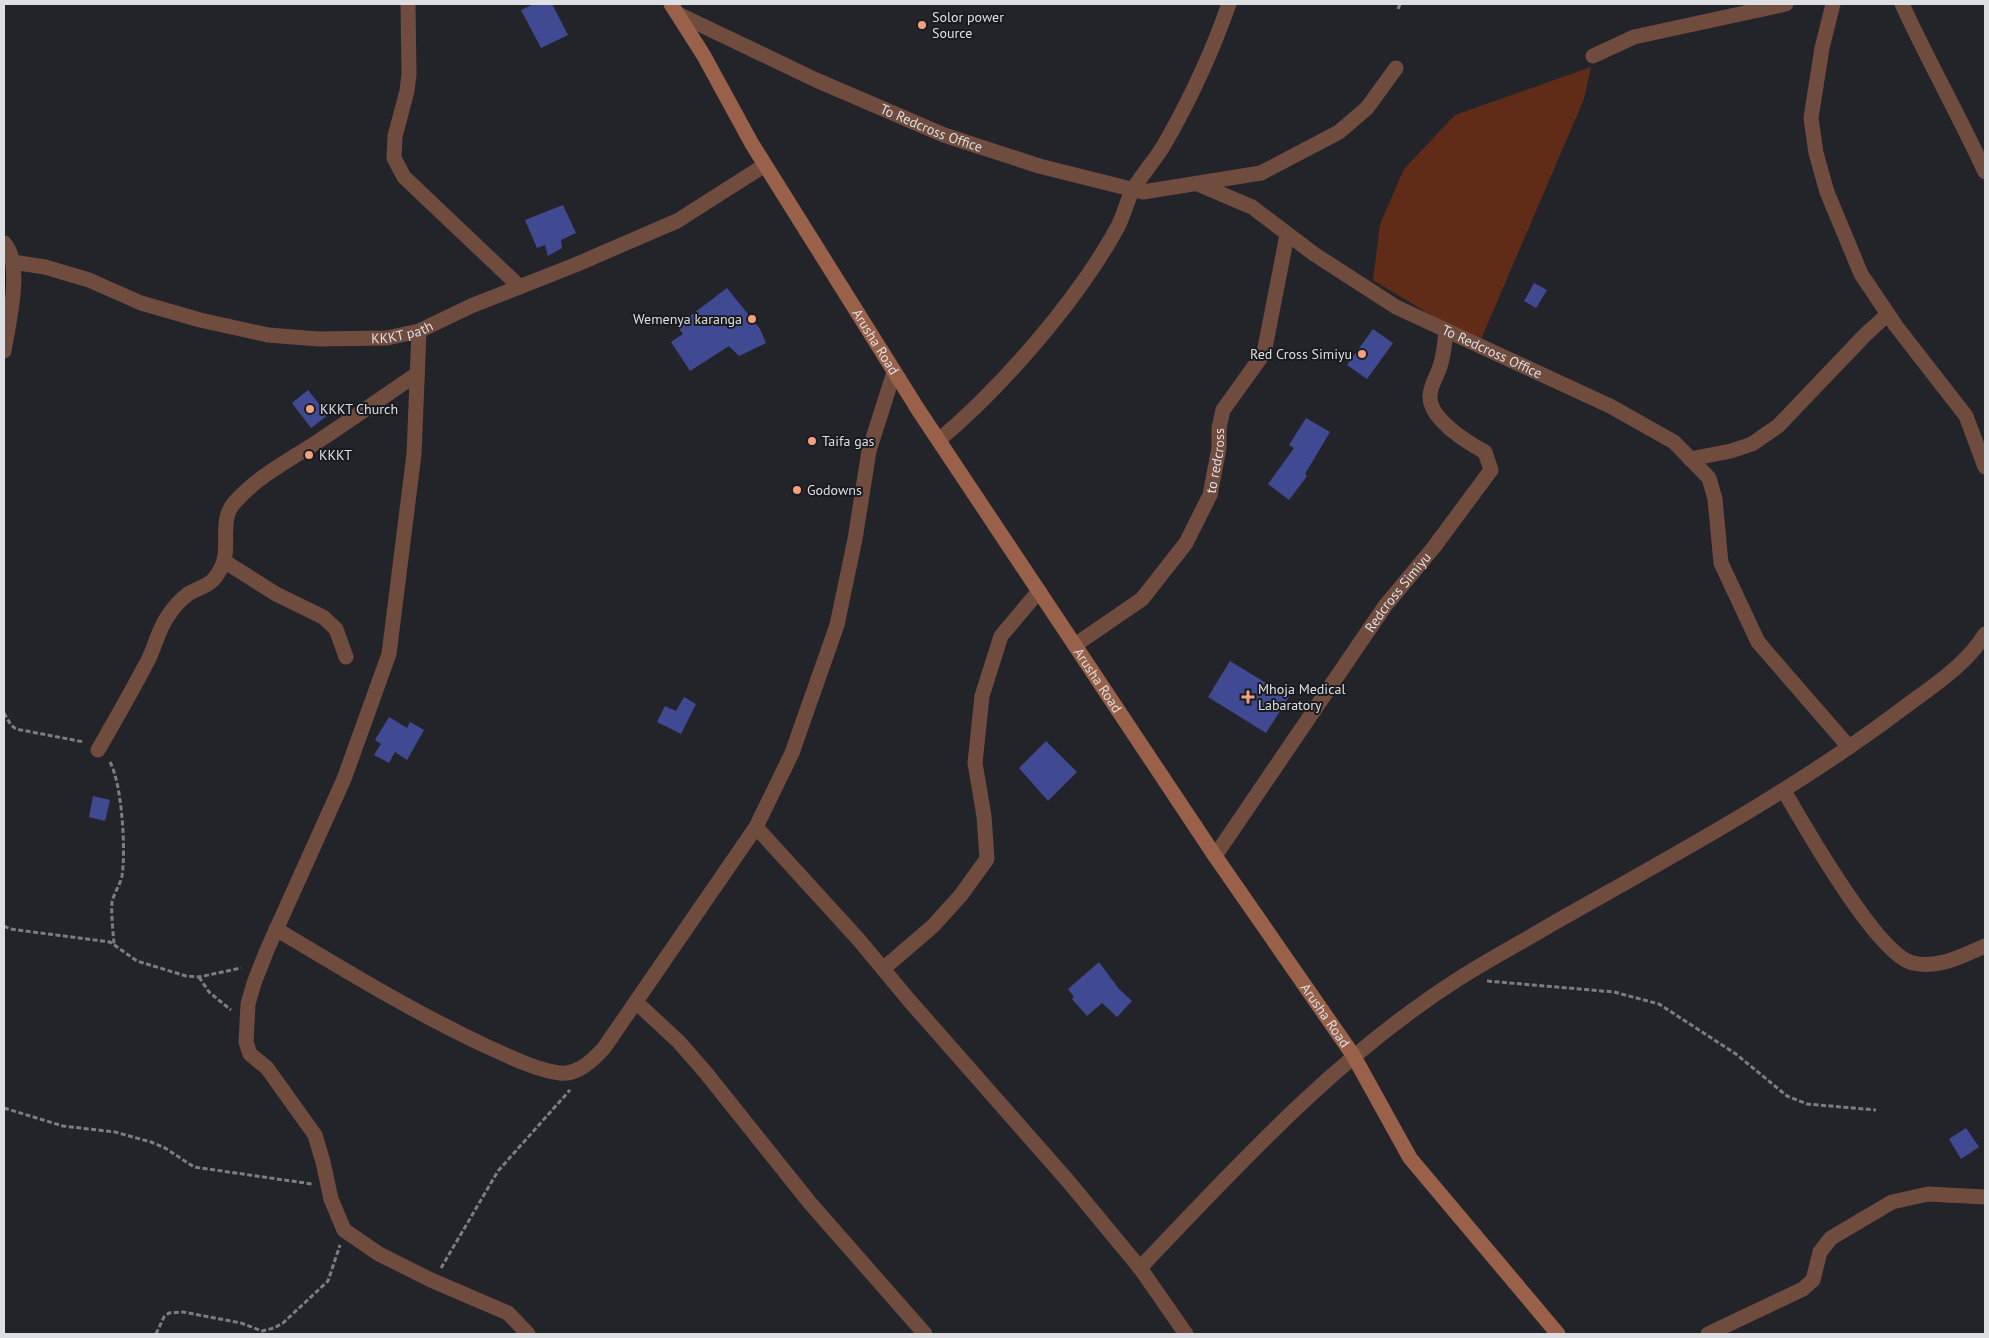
<svg xmlns="http://www.w3.org/2000/svg" width="1989" height="1338" viewBox="0 0 1989 1338" font-family="'PT Sans',sans-serif">
  <rect width="100%" height="100%" fill="#232429"/>
  <!-- green -->
  <path fill="#612c17" d="M1591,67L1584,99L1479,344L1373,280L1380,224L1404,169L1455,115Z"/>
  <!-- building -->
  <g fill="#404a93">
    <path d="M534,4H552L568,35L541,48L521,10Z"/>
    <path d="M563,205L576,233L561,240L562,248L548,256L545,245L537,248L525,220Z"/>
    <path d="M1534,283L1547,290L1536,308L1524,301Z"/>
    <path d="M727,288L760,329L766,343L739,356L729,346L690,371L671,342L683,334L677,326Z"/>
    <path d="M1373,329L1393,343L1367,379L1347,365Z"/>
    <path d="M308,390L328,415L311,428L292,403Z"/>
    <path d="M1306,418L1330,432L1305,474L1307,476L1289,500L1268,484L1294,448L1289,445Z"/>
    <path d="M1230,661L1289,697L1266,733L1208,697Z"/>
    <path d="M684,697L696,704L681,734L657,722L665,706L676,711Z"/>
    <path d="M389,717L407,728L410,722L424,730L407,760L395,752L389,763L374,755L381,744L375,740Z"/>
    <path d="M1046,741L1077,772L1048,801L1019,768Z"/>
    <path d="M93,796L110,800L105,821L89,817Z"/>
    <path d="M1099,962L1119,989L1132,1001L1117,1017L1102,1003L1087,1016L1072,999L1074,997L1068,989Z"/>
    <path d="M1966,1128L1979,1147L1961,1159L1949,1139Z"/>
  </g>
  <g fill="none" stroke-linecap="round" stroke-linejoin="round">
    <!-- path -->
    <g stroke="#7c7d81" stroke-width="3" stroke-dasharray="5 2.5" stroke-linecap="butt">
      <path d="M1398,9L1400,4"/>
      <path d="M4,713L11,725L16,729L84,742"/>
      <path d="M110,762C122,784 126,850 122,876C120,885 114,893 112,902C111,915 113,931 114,944"/>
      <path d="M4,926L10,929L110,942L137,961L186,976L199,977L241,968"/>
      <path d="M199,977L209,992L231,1010"/>
      <path d="M1487,981L1614,992L1659,1004L1736,1054L1787,1096L1807,1104L1876,1110"/>
      <path d="M4,1108L63,1126L115,1132L151,1142L165,1148L194,1167L312,1184"/>
      <path d="M441,1268L498,1171L570,1090"/>
      <path d="M156,1334L164,1317L169,1313L183,1312L241,1323L262,1331L274,1328L283,1323L328,1281L340,1245"/>
    </g>
    <!-- street -->
    <g stroke="#704c3e" stroke-width="15">
      <path d="M408,4L409,74L407,91L395,136L394,158L404,177L520,287"/>
      <path d="M1833,4L1822,48L1811,118L1816,153L1827,192L1861,274L1896,326L1966,416L1985,467"/>
      <path d="M1902,4C1928,61 1959,115 1985,172"/>
      <path id="s1" d="M678,14L816,80L944,135L1039,166L1143,192L1261,173L1339,132L1367,108L1396,68"/>
      <path d="M1593,56L1634,37L1786,4"/>
      <path id="s2" d="M1198,184L1252,207L1314,254L1396,307L1610,406L1674,442L1709,478L1715,499L1721,563L1758,642L1849,747"/>
      <path d="M4,243C24,264 8,325 4,351"/>
      <path id="s3" d="M13,262L45,267L89,280L141,303L200,320L268,335L319,339L387,338L419,331L471,306L575,265L677,221L765,165"/>
      <path d="M419,331L414,454L389,654L344,779L267,950L254,983L248,1004L246,1042L250,1054L267,1068L315,1135L323,1162L331,1199L344,1230L379,1254L431,1280L508,1313L528,1334"/>
      <path d="M939,440C1002,387 1076,302 1116,230C1124,217 1126,201 1134,188C1143,173 1155,160 1164,145C1190,100 1212,52 1229,4"/>
      <path d="M1690,459L1731,451L1752,444L1778,426L1865,335L1888,314"/>
      <path d="M224,561L276,594L323,617L336,629L346,657"/>
      <path id="s4" d="M1075,645L1142,599L1186,543L1210,495L1219,448V428L1223,410L1264,353L1287,235"/>
      <path d="M98,750C114,722 131,693 146,664C155,649 157,631 168,616C173,608 180,600 188,594C203,585 211,587 220,570C233,549 217,521 235,502C257,477 286,462 314,444C349,421 383,397 417,374"/>
      <path d="M1784,791C1804,825 1877,955 1913,963C1939,969 1962,956 1985,946"/>
      <path d="M756,827L859,940L908,999L1068,1181L1140,1268L1186,1334"/>
      <path id="s5" d="M1215,856L1385,606L1434,547L1491,470L1485,452C1467,442 1429,419 1430,396C1430,385 1439,373 1441,363C1444,353 1445,342 1446,332"/>
      <path d="M276,929C346,971 415,1013 488,1047C508,1056 538,1071 560,1073C578,1075 593,1060 604,1048L756,827L792,753L837,625L855,539L869,451L894,372"/>
      <path d="M883,969L933,926L961,895L987,859L984,816L975,763L982,696L1001,636L1039,591"/>
      <path d="M636,1002L679,1042L706,1073L810,1203L925,1334"/>
      <path d="M1140,1268C1239,1164 1338,1055 1460,978C1490,959 1522,942 1552,924C1670,857 1790,793 1898,712C1928,689 1966,666 1985,634"/>
      <path d="M1708,1334L1803,1289L1813,1280L1820,1252L1831,1238L1892,1202L1928,1194L1985,1197"/>
    </g>
    <!-- secondary -->
    <path stroke="#99614a" stroke-width="15" id="s6" d="M671,4L704,56L752,144L919,411L1215,856L1353,1055L1410,1158L1558,1334"/>
  </g>
  <!-- markers -->
  <g fill="#f2a080" stroke="#1a1b1f" stroke-width="2">
    <circle cx="922" cy="25" r="5"/>
    <circle cx="752" cy="319" r="5"/>
    <circle cx="1362" cy="354" r="5"/>
    <circle cx="310" cy="409" r="5"/>
    <circle cx="812" cy="441" r="5"/>
    <circle cx="309" cy="455" r="5"/>
    <circle cx="797" cy="490" r="5"/>
    <path d="M1245.5 689.5h5v5h5v5h-5v5h-5v-5h-5v-5h5z"/>
  </g>
  <g text-anchor="middle" dominant-baseline="central" stroke-width="4" stroke-linejoin="round" paint-order="stroke">
    <!-- poi labels -->
    <g font-size="14" fill="#dedfe2" stroke="#1a1b1f" text-anchor="start">
      <text x="932" y="17">Solor power<tspan x="932" dy="16">Source</tspan></text>
      <text x="742" y="319" text-anchor="end">Wemenya karanga</text>
      <text x="1352" y="354" text-anchor="end">Red Cross Simiyu</text>
      <text x="320" y="409">KKKT Church</text>
      <text x="822" y="441">Taifa gas</text>
      <text x="319" y="455">KKKT</text>
      <text x="807" y="490">Godowns</text>
      <text x="1258" y="689">Mhoja Medical<tspan x="1258" dy="16">Labaratory</tspan></text>
    </g>
    <!-- street labels -->
    <g font-size="14" fill="#dedfe2" stroke="#1a1b1f">
      <text stroke="none"><textPath href="#s1" startOffset="278">To Redcross Office</textPath></text>
      <text stroke="none"><textPath href="#s3" startOffset="401">KKKT path</textPath></text>
      <text stroke="none"><textPath href="#s6" startOffset="395">Arusha Road</textPath></text>
      <text stroke="none"><textPath href="#s2" startOffset="340">To Redcross Office</textPath></text>
      <text stroke="none"><textPath href="#s4" startOffset="241">to redcross</textPath></text>
      <text stroke="none"><textPath href="#s5" startOffset="321">Redcross Simiyu</textPath></text>
      <text stroke="none"><textPath href="#s6" startOffset="800">Arusha Road</textPath></text>
      <text stroke="none"><textPath href="#s6" startOffset="1205">Arusha Road</textPath></text>
    </g>
  </g>
  <!-- border -->
  <rect width="1989" height="1338" fill="none" stroke="#dedfe2" stroke-width="10"/>
</svg>
